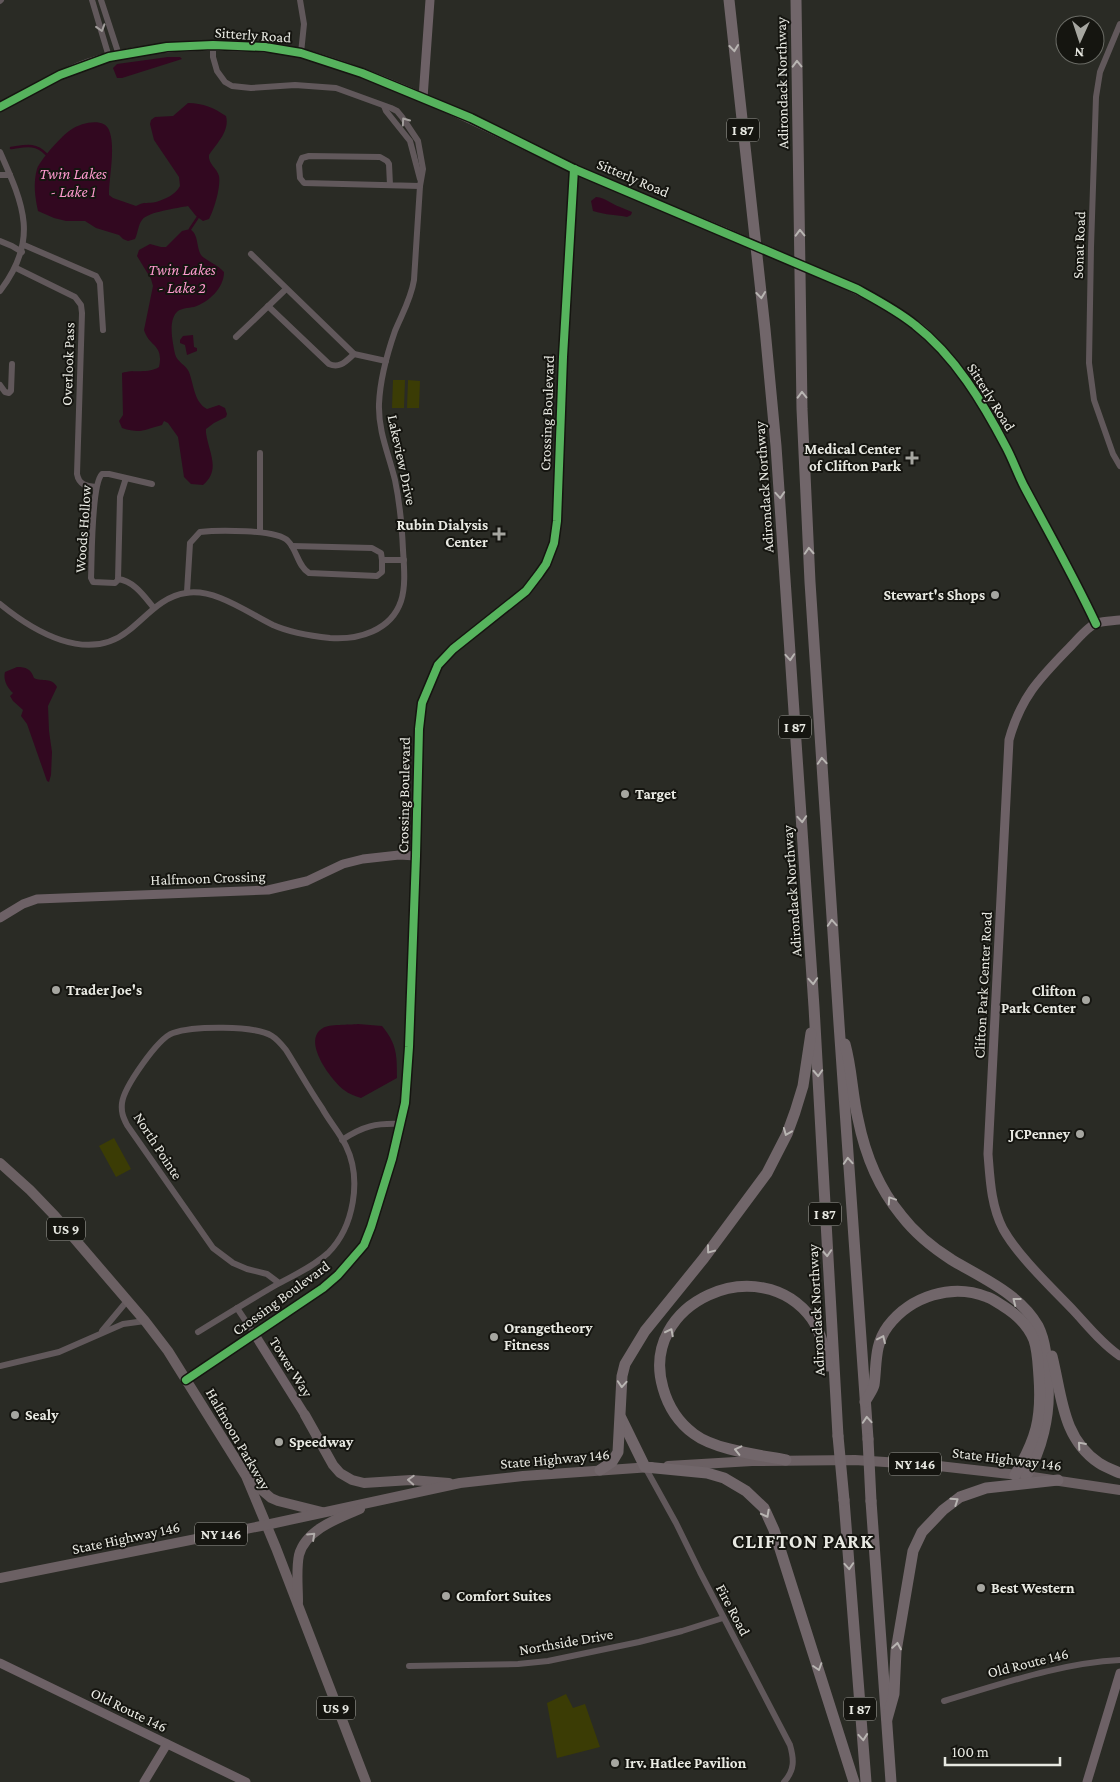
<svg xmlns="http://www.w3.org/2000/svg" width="1120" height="1782" viewBox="0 0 1120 1782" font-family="'Crimson Pro',serif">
  <rect width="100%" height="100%" fill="#2a2b25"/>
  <!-- green -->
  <g fill="#3b3c05">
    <path d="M393,380H405L404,408H392Z"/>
    <path d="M408,380L420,381L419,408H407Z"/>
    <path d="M114,1138L131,1169L116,1177L99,1146Z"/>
    <path d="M566,1694L573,1708L585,1704L600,1747L557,1758L547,1703Z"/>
  </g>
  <!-- water -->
  <g fill="#320820">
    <path d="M168,57H180L182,59L122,78H117L113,68L117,64Z"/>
    <path d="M188,103C203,103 214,108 226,116C230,131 217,143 209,155C208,164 217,168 219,176C221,187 214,210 209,219L203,221L196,216L188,206C178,208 147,212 142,220C138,225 138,233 135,239L128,241L123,239L119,235L96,228L85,221H66L54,218L38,211C35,197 33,183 37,169C40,160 63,134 72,129C81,123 104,117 109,130C116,147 109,177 109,195L113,198L136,206C145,201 148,204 156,202C166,199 176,194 180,186L179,177L154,140L150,124L151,120L155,117L173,116Z"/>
    <path d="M596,197C606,198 611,204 620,207C624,209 628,210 632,212L631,215L627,217C618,215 605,215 593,211L591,201Z"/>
    <path d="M190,229C199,235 196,246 201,255C205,260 218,265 224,272C224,288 209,302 194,307C188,308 180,308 176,313C168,323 173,343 175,354C177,362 186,365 189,372C194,385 194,402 207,409L219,405L225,408L227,414L226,417L214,423L206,429V433C209,453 221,470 203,485L191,484L184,477L178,437L168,423L164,421L162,425C143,430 141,434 122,428L119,421L123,415L122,373C133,369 149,374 159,367C164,344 149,347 144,330L153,286L151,279L137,256L139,250L150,244L161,247H166L182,231Z"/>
    <path d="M193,335L194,347L197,348V351L187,355L185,345L180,343V340L183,336Z"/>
    <path d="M17,667C26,667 31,669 34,678C42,682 52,677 57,687L48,706L49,731L52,752L51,775L49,782L47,781L27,724L21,716L23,710L13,701L10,696L13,693C7,687 3,680 5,672Z"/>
    <path d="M358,1024L382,1026C397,1044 397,1055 397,1078L361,1098C355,1096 349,1094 344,1090C331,1080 301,1040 323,1028C329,1024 349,1025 358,1024Z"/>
  </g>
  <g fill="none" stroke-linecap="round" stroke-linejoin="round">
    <!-- stream -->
    <g stroke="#320820" stroke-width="2.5">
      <path d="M11,148C26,146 35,143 46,154"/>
      <path d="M190,229L198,217"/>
    </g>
    <!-- street -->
    <g stroke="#61585b" stroke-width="6">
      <path d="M92,0L109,57"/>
      <path d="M101,0L119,55"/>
      <path d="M300,0L304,24L301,53"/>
      <path d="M0,1L1,0"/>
      <path d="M1120,24L1100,72L1096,97L1091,247L1089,363L1094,400L1113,454L1120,466"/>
      <path d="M384,106L386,111L410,141L420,179"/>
      <path d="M0,152C24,206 39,240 0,291"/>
      <path d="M0,175H10"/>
      <path d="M390,185L389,164L387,161L380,157L309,156L302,158L299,165L300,178L304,183L420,186"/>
      <path d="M0,241L12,246L22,252"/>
      <path d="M24,245L96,276L100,283L103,330"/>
      <path d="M251,254L354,354L386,361"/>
      <path d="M16,268L75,297L81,305L82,313L77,474C79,485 86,486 96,487"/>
      <path d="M268,306L329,364C340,369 346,361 354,354"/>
      <path d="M236,337L286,289"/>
      <path d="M0,385L5,392L9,393L11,391L12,364"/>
      <path d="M126,478L120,497L118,580L115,583L93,582L91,578C92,559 91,485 102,474H109L152,484"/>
      <path d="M260,532V453"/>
      <path d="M292,546L372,548L381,553L382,560H404"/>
      <path d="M118,579C134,581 144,596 154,608"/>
      <path d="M187,592L190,543L200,532C216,530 277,529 288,541C297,550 298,567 309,573L377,576L382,572V560"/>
      <path d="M0,604C33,631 87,664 128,631C146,617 162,596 186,593C215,588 248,613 273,625C291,633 311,636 330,638C358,640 391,631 401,601C406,586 404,566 403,550C402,527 400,504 395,480C389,455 378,431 379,404C380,380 387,354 395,331C402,314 411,299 414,280L420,186L423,169L418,141L402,117L397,111L391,108L336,88L295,85L251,88L232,86L225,82L217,71L213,57V45"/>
      <path d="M342,1140C363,1126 376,1123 401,1124"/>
      <path d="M237,1308L255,1335"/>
      <path d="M102,1331L127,1301"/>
      <path d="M198,1332C224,1316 250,1300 276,1285C294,1275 313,1267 328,1253C354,1227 362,1179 346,1146C340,1133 329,1121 322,1108C309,1089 298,1069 286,1050C282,1045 277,1039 272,1036C254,1025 193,1026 173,1033C158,1038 124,1087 122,1103C121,1112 123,1117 127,1125L213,1248L233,1263L247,1269L267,1274L279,1283"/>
      <path d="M0,1366L59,1352L123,1324L145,1321"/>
      <path d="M645,1467L676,1523L700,1572L790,1745C794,1759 795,1770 784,1782"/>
      <path d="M409,1666L518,1664L548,1661L639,1642L682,1631L723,1618"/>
      <path d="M944,1701C1002,1684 1060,1663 1120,1660"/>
    </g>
    <!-- secondary -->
    <g stroke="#6d6166" stroke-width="9">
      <path d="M423,98L430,0"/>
      <path d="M0,107C35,89 70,66 109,57C152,47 197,45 241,47C261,47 282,48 302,53C397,79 486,128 574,169C624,191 675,211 725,232"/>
      <path d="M829,277C859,290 888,305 915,324C952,352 986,407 1007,448C1013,461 1018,474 1024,486C1048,532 1074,577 1096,624"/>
      <path d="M1120,620C1113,621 1104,621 1097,623C1088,626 1078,639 1071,646C1041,677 1021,696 1009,740L988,1154C990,1179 991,1206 1003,1229C1018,1256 1052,1288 1073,1310C1088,1326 1102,1344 1120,1356"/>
      <path d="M0,918L23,904L37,899L268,890L307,881L343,864L363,859L399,855L416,856"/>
      <path d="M255,1335L305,1415"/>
      <path d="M186,1380L323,1288L338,1275L364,1245L371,1227L392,1159L405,1103L409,1047L416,856L419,729L422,703L438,665L453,649L526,591L539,574L546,564L554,543L557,521L563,357L574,169"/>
      <path d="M0,1663L246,1782"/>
      <path d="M144,1782L167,1744"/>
      <path d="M1087,1782L1120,1673"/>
    </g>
    <!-- primary -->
    <g stroke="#6b6063" stroke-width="10">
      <path d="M0,1163L30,1190L55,1216L145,1321L168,1351L246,1476L276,1548L366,1782"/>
      <path d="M305,1415L333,1465L340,1473L352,1480L364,1483L411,1480L449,1483"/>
      <path d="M668,1466L752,1461L855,1460L930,1465L1026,1476L1120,1490"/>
      <path d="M250,1480L271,1498L278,1501L322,1512"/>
      <path d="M0,1578L266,1525L460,1483L523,1476L651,1467"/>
      <path d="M298,1602C298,1587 296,1569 299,1555C306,1529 339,1518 360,1509"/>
    </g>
    <!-- highway -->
    <g stroke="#71666a" stroke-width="11">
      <path d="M729,0L765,329L776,446L814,1007L838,1436"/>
      <path d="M796,0L802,409L810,582L839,1024L868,1439"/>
      <path d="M845,1044C852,1069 852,1094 858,1119C865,1154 878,1187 901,1215C914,1232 933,1248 952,1260C982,1278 1020,1294 1038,1326C1047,1344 1047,1366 1048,1385C1050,1415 1042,1450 1026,1476"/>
      <path d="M1052,1356C1062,1396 1062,1438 1099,1463C1105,1467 1113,1470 1120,1473"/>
      <path d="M865,1402C868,1396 873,1390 874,1385C877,1363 874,1345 888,1326C911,1296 952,1283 987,1297C993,1299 998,1303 1003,1306C1016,1314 1028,1325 1034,1340C1038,1352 1038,1365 1039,1377C1042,1419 1036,1439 1015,1475"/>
      <path d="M621,1418L645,1467L707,1473L724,1478L746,1491L764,1508L774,1530L854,1782"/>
      <path d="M786,1460C760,1455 715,1450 694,1434C679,1423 668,1406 663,1388C638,1303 760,1248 812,1319C821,1332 825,1350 828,1366"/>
      <path d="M600,1470L612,1462L618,1452L622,1376L625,1364L645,1331L704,1258L767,1173L787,1134L795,1112L803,1086L811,1033"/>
      <path d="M844,1500L866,1782"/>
      <path d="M871,1501L891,1782"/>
      <path d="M887,1719L894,1694L896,1651L913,1551L922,1532L943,1510L960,1497L986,1488L1058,1480"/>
    </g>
    <!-- secondary-bridge -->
    <path stroke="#6d6166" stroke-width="9" d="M725,232L829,277"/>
    <!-- highway-bridge -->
    <g stroke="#71666a" stroke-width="11">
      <path d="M838,1436L844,1500"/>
      <path d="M868,1439L871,1501"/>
    </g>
    <defs>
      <g id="cycleway">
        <path d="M0,107L60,75L109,57L167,47L213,45L265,47L301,53L362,73L471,118L574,169L857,289C877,300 898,311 915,325C955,356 983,403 1006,447C1013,460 1018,475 1025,488C1049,533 1074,577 1096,624"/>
        <path d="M186,1380L323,1288L338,1275L364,1245L371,1227L392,1159L405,1103L409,1047L416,856L419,729L422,703L438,665L453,649L526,591L539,574L546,564L554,543L557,521L563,357L574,169"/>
      </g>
    </defs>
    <!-- cycleway casing -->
    <use href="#cycleway" stroke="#151510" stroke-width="11"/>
    <!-- cycleway -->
    <use href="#cycleway" stroke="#56b35d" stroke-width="8"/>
  </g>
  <!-- one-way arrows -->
  <defs><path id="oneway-chevron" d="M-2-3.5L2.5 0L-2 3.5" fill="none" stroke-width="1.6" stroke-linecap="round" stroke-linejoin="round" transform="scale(1.25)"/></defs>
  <g stroke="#a4a09e">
    <use href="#oneway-chevron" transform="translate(101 28) rotate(73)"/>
    <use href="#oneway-chevron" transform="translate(405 121) rotate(-125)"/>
  </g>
  <g stroke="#b8b5b2">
    <use href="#oneway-chevron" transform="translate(734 48) rotate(84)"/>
    <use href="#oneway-chevron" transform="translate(797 64) rotate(-91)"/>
    <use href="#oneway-chevron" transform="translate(800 233) rotate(-91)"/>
    <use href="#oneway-chevron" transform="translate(761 295) rotate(84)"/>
    <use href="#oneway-chevron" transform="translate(802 395) rotate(-91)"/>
    <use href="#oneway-chevron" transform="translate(780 495) rotate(86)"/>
    <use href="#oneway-chevron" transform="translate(809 551) rotate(-93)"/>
    <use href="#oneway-chevron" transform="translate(790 657) rotate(86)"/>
    <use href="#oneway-chevron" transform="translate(822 761) rotate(-94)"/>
    <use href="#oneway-chevron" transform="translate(802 819) rotate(86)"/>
    <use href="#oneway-chevron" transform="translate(832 923) rotate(-94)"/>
    <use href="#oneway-chevron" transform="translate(813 981) rotate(86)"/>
    <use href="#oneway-chevron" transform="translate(818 1073) rotate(87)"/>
    <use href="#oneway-chevron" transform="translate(787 1132) rotate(112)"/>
    <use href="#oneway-chevron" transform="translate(848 1161) rotate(-94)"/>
    <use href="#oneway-chevron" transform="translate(891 1200) rotate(-124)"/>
    <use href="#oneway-chevron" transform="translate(710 1250) rotate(127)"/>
    <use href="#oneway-chevron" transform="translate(827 1253) rotate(87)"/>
    <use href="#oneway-chevron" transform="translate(1016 1301) rotate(-142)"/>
    <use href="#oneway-chevron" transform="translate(670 1332) rotate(-63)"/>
    <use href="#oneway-chevron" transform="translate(882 1339) rotate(-65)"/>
    <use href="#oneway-chevron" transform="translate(622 1384) rotate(94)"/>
    <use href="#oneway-chevron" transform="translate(867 1420) rotate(-94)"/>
    <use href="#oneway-chevron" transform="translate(1081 1445) rotate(-131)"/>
    <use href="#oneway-chevron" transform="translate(738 1450) rotate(-167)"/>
    <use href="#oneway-chevron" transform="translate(955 1501) rotate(-34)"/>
    <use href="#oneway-chevron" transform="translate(766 1514) rotate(62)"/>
    <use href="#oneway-chevron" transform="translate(849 1566) rotate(86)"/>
    <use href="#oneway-chevron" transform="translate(897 1646) rotate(-81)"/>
    <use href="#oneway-chevron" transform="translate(818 1667) rotate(72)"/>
    <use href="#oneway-chevron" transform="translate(863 1737) rotate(85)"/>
  </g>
  <g stroke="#b0aba9">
    <use href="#oneway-chevron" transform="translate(411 1480) rotate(-177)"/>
    <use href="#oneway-chevron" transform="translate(312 1536) rotate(-43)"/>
  </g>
  <!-- markers -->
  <g fill="#a6a6a0" stroke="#151510" stroke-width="2">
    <path d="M909.5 450.5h5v5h5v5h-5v5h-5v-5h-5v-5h5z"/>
    <path d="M496.5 526.5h5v5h5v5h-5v5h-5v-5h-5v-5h5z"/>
    <circle cx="995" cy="595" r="5"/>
    <circle cx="625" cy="794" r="5"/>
    <circle cx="56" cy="990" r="5"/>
    <circle cx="1086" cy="1000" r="5"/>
    <circle cx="1080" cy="1134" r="5"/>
    <circle cx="494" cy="1337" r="5"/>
    <circle cx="15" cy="1415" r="5"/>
    <circle cx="279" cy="1442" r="5"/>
    <circle cx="981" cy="1588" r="5"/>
    <circle cx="446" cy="1596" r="5"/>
    <circle cx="615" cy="1763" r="5"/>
  </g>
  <g text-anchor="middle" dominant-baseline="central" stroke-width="4" stroke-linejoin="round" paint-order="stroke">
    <!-- shield labels -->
    <g fill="#151510" stroke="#a9a9a3" stroke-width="1">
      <rect x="727" y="118.5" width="32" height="23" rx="4"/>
      <rect x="779" y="715.5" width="32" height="23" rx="4"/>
      <rect x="809" y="1202.5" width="32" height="23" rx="4"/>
      <rect x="47" y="1217.5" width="38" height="23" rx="4"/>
      <rect x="889" y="1452.5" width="52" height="23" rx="4"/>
      <rect x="195" y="1522.5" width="52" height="23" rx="4"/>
      <rect x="317" y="1696.5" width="38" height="23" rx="4"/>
      <rect x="844" y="1697.5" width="32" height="23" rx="4"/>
    </g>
    <g font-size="14" font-weight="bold" fill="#e8e9e2">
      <text x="743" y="130">I 87</text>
      <text x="795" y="727">I 87</text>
      <text x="825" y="1214">I 87</text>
      <text x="66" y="1229">US 9</text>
      <text x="915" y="1464">NY 146</text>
      <text x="221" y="1534">NY 146</text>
      <text x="336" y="1708">US 9</text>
      <text x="860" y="1709">I 87</text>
    </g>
    <!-- street labels -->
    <g font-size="15" fill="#e8e9e2" stroke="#151510">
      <text transform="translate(253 35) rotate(4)">Sitterly Road</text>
      <text transform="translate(782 83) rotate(-91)">Adirondack Northway</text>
      <text transform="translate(633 178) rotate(23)">Sitterly Road</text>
      <text transform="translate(1079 245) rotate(-88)">Sonat Road</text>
      <text transform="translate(68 364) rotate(-88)">Overlook Pass</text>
      <text transform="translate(991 397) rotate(58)">Sitterly Road</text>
      <text transform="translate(547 413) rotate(-88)">Crossing Boulevard</text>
      <text transform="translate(402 460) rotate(78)">Lakeview Drive</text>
      <text transform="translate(764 487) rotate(-94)">Adirondack Northway</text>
      <text transform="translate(83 529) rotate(-86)">Woods Hollow</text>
      <text transform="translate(404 795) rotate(-89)">Crossing Boulevard</text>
      <text transform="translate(208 878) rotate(-2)">Halfmoon Crossing</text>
      <text transform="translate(792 891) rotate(-94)">Adirondack Northway</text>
      <text transform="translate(983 985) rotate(-87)">Clifton Park Center Road</text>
      <text transform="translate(158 1146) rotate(57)">North Pointe</text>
      <text transform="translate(281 1298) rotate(-36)">Crossing Boulevard</text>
      <text transform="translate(816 1310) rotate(-93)">Adirondack Northway</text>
      <text transform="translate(291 1367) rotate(58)">Tower Way</text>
      <text transform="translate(238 1439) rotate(60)">Halfmoon Parkway</text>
      <text transform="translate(555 1459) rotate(-5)">State Highway 146</text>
      <text transform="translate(1007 1459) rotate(7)">State Highway 146</text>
      <text transform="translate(126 1538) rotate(-12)">State Highway 146</text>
      <text transform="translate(733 1610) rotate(62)">Fire Road</text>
      <text transform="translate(566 1642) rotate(-10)">Northside Drive</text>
      <text transform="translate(1028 1663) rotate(-14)">Old Route 146</text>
      <text transform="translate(129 1710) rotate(26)">Old Route 146</text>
    </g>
    <!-- poi labels -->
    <g font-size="15" font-weight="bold" fill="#e8e9e2" stroke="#151510" text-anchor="start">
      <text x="901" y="449" text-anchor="end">Medical Center<tspan x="901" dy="17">of Clifton Park</tspan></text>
      <text x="488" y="525" text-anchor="end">Rubin Dialysis<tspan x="488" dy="17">Center</tspan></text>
      <text x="985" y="595" text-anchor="end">Stewart's Shops</text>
      <text x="635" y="794">Target</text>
      <text x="66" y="990">Trader Joe's</text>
      <text x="1076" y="991" text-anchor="end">Clifton<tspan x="1076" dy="17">Park Center</tspan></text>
      <text x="1070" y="1134" text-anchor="end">JCPenney</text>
      <text x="504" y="1328">Orangetheory<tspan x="504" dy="17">Fitness</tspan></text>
      <text x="25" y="1415">Sealy</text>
      <text x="289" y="1442">Speedway</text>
      <text x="991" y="1588">Best Western</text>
      <text x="456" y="1596">Comfort Suites</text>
      <text x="625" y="1763">Irv. Hatlee Pavilion</text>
    </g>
    <!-- water labels -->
    <g font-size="16" font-style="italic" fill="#fc99cd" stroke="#151510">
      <text x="73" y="173">Twin Lakes<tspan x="73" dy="18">- Lake 1</tspan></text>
      <text x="182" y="269">Twin Lakes<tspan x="182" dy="18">- Lake 2</tspan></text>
    </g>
    <!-- district labels -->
    <g font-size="20" font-weight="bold" letter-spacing="1" fill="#e8e9e2" stroke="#151510">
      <text x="803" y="1541">CLIFTON PARK</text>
    </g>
  </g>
  <!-- north arrow -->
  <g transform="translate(1080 40) rotate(183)"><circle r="24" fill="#151510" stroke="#696a64"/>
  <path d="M0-4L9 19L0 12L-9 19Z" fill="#a6a6a0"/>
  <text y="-8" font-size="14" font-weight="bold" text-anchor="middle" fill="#e8e9e2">N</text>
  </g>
  <!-- scale -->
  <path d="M945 1757v8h115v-8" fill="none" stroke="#e8e9e2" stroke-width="2.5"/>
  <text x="952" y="1757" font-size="15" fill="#e8e9e2" stroke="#151510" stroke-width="4" paint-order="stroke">100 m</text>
</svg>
